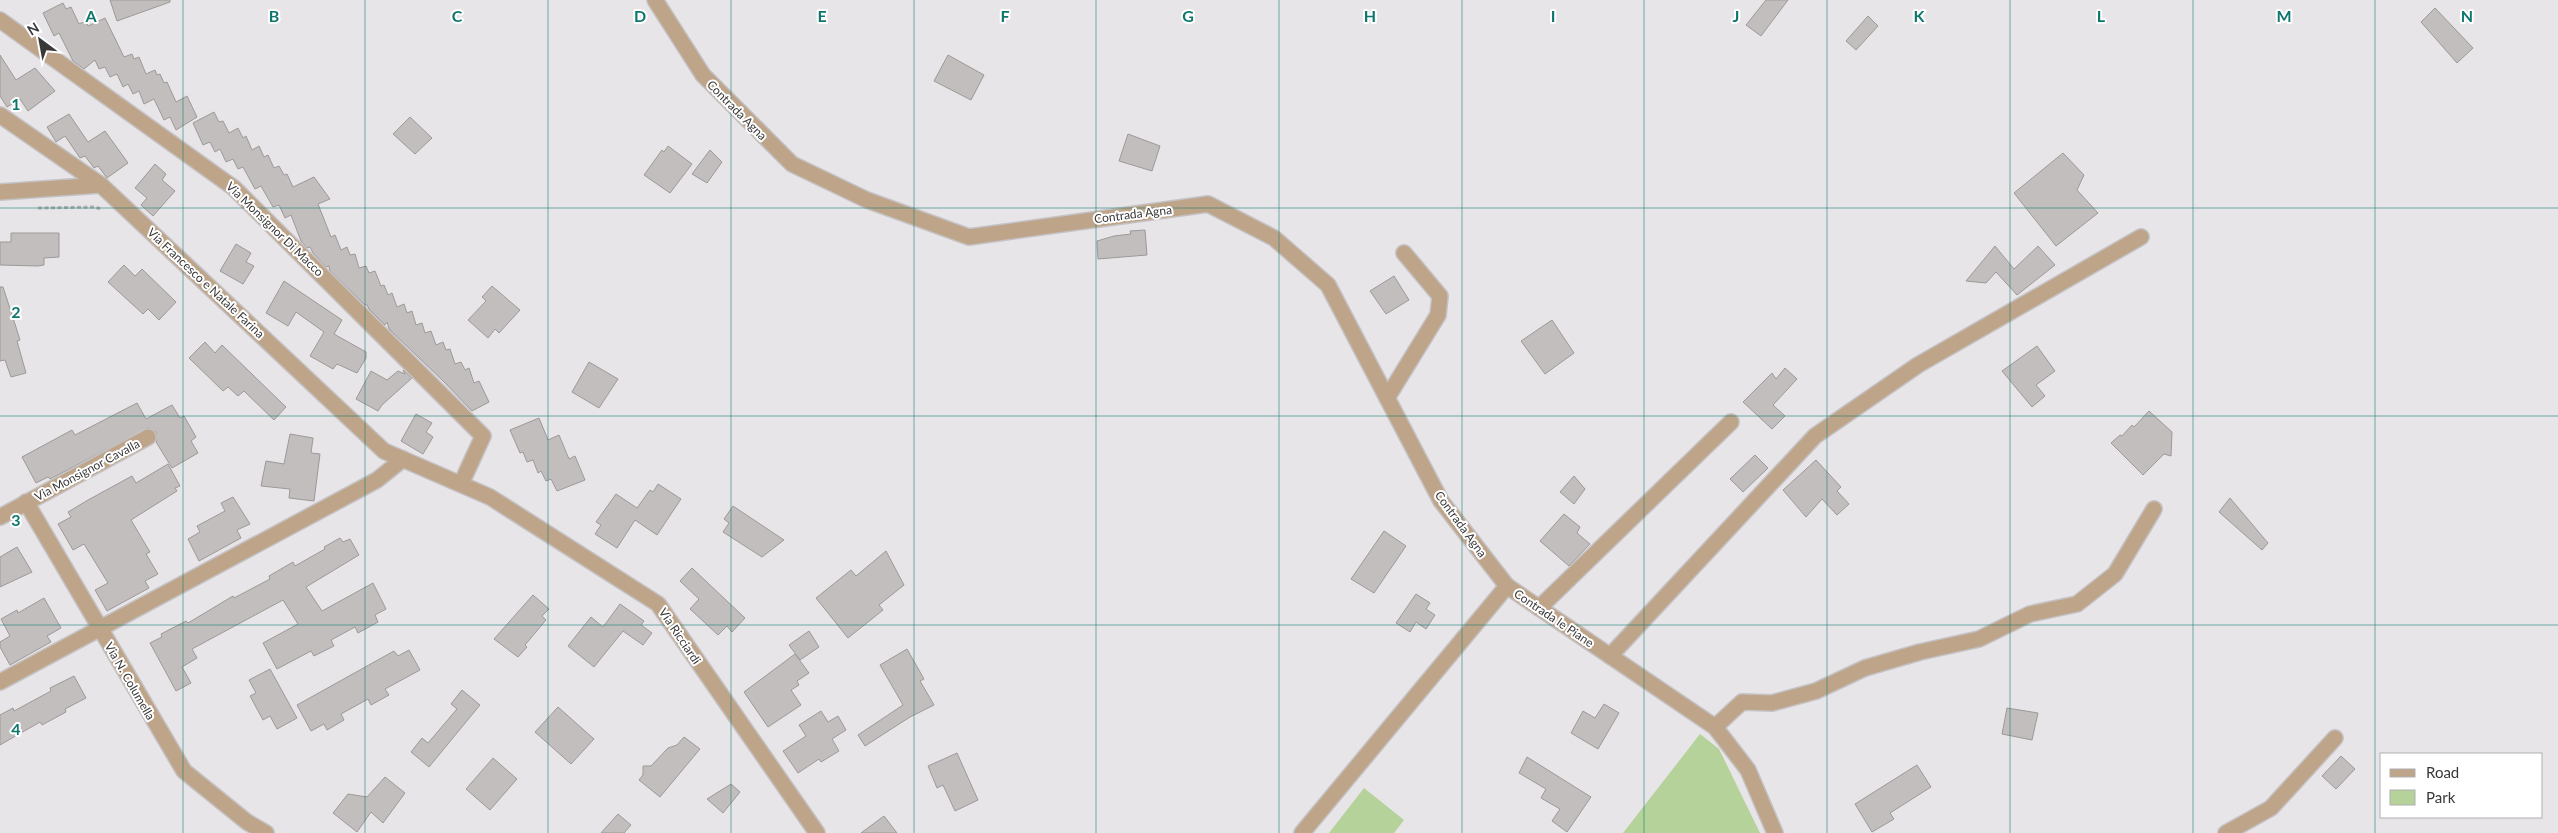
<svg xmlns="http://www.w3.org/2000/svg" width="2558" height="833" viewBox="0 0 2558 833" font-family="Lato,sans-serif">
  <rect width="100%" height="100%" fill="#e7e5e8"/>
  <!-- green -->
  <g fill="#b4d299">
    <path d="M1700,734L1719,749L1760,833H1623Z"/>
    <path d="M1364,788L1404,820L1394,833H1329Z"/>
  </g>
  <!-- building -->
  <g fill="#c2bebd" stroke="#9d9998">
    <path d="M110,0H170V2L117,21Z"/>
    <path d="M1766,0H1788L1761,36L1746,25Z"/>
    <path d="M63,3L66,9L71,7L79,24L86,21L88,26L105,18L124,57L132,54L134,59L139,57L146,74L155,70L157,75L160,74L164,83L167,82L176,102L187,96L197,117L176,130L170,117L164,120L154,99L144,104L139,91L133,94L128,84L123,87L117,74L110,77L105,67L99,69L95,60L84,69L73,61L59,33L54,36L43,13Z"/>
    <path d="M2435,8L2473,48L2457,63L2421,22Z"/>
    <path d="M1868,16L1878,26L1856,50L1846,41Z"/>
    <path d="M0,55L16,80L35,68L55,91L28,111L20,99L7,107L0,96Z"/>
    <path d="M948,55L984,75L971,100L934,81Z"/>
    <path d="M214,112L219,122L223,121L229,133L238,128L243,138L246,136L252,150L259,146L264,157L268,155L274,168L279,166L284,175L287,174L293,187L314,177L330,199L318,204L331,237L335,235L341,250L347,247L350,255L355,254L359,268L366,266L369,273L375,271L381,286L384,285L388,295L392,293L397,307L404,304L407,313L412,311L416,325L422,323L425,333L431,331L436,345L443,342L446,350L450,349L455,364L461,362L465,370L469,368L474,383L479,381L489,402L472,411L443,381L389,329L387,322L385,325L369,309L367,305H365L330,271L329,266L326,267L313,253L310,247L307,248L301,241L291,215L285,218L279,205L273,207L261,186L255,189L243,167L238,169L233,159L226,162L220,149L215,152L210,142L203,145L193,123Z"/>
    <path d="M69,114L88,142L105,131L128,163L107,178L98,166L94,168L85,156L80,158L65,136L56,142L47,127Z"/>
    <path d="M410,117L432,138L415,154L393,134Z"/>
    <path d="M1128,134L1160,146L1152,171L1119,161Z"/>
    <path d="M668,146L692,164L670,193L644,175L662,150L664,152Z"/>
    <path d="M710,150L722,162L707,183L692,174Z"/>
    <path d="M2063,153L2084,175L2077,190L2098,213L2056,246L2014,193Z"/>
    <path d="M155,164L166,174L162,180L175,191L153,216L141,205L147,198L135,188Z"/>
    <path d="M1145,230L1147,255L1098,259L1097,241L1114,236L1131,234L1130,231Z"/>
    <path d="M11,233H59V257L44,258V265L38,266L0,265V242H11Z"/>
    <path d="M236,244L251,253L246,262L254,266L243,284L220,271Z"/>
    <path d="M1995,246L2014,269L2038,246L2055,265L2017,295L1996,272L1986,283L1966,281Z"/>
    <path d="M124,265L135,276L142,269L176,302L159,320L148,309L143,314L108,282Z"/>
    <path d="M1394,276L1409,300L1386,314L1370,291Z"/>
    <path d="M284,281L342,320L334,334L366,352V358L357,373L337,364L333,369L310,356L324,332L296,312L288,326L266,313Z"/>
    <path d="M492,286L520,310L499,333L495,329L488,338L468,320L486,301L482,297Z"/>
    <path d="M0,287H3L15,324L20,340L17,341L26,373L11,377L5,360L0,361Z"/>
    <path d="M1552,320L1574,353L1545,374L1521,341Z"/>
    <path d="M205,342L215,353L222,345L286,407L274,420L244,391L238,396L228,387L223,391L189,358Z"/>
    <path d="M2037,346L2055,371L2036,385L2045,396L2032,407L2002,371Z"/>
    <path d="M589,362L618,379L599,408L572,392Z"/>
    <path d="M1785,368L1797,379L1773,405L1785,416L1772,429L1743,402L1772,373L1776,379Z"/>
    <path d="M403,370L412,378L382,405L378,411L356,399L371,371L387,380L398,371L405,374Z"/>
    <path d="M137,403L146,419L172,405L180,418L184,416L196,437L191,441L198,453L172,468L156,442V432L148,428L50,479L48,477L36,483L22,457L72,430L75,435Z"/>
    <path d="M2149,411L2172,432L2171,456L2164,454L2143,475L2111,443L2120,435L2122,436L2132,425L2134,427Z"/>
    <path d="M416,414L432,423L426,432L433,437L423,454L401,441Z"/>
    <path d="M539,418L548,440L559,435L569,459L575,456L585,480L557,491L551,479L546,481L541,471L538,473L533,460L527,462L523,452L520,453L510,430Z"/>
    <path d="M290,434L313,438L311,453L320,454L314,501L289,498L290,489L261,486L266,461L284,464Z"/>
    <path d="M1755,455L1768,468L1743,492L1730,479Z"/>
    <path d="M1816,460L1841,487L1837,491L1849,504L1837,515L1822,499L1806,517L1783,490Z"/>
    <path d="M168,464L180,486L175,488L177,491L131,520L150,552L146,554L158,574L145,581L149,588L107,611L95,590L108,583L84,544L73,550L58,524L71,517L68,512L88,500L132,476L136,483Z"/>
    <path d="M1574,476L1585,489L1574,504L1560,492Z"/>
    <path d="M658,484L681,499L657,535L635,520L617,548L595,534L601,525L596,522L616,494L637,508L650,490L653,492Z"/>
    <path d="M233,497L250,524L237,530L241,538L199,561L188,539L200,532L197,526L225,511L221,503Z"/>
    <path d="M2230,498L2268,543L2262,550L2219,512Z"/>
    <path d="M733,506L784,540L762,557L723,532L729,523L724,519Z"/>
    <path d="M1564,514L1580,527L1577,533L1590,544L1569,566L1540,541Z"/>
    <path d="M1384,531L1406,546L1374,593L1351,579Z"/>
    <path d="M340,538L343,542L350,539L359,555L306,587L322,611L373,583L386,609L375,615L378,622L358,633L355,627L331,640L334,646L314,656L311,651L277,669L263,643L298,624L283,600L192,649L197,658L182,667L191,683L176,691L150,643L162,637L161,634L186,621L188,623L233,596L234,598L270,579L269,576L293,562L295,566L325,549L324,547Z"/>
    <path d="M17,547L32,572L0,587V557Z"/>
    <path d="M886,551L904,585L879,605L883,610L848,638L816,598L851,570L856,576Z"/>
    <path d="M692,568L745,618L732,632L727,626L718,635L690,609L699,599L680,581Z"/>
    <path d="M1416,594L1430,603L1426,609L1435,615L1426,629L1416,622L1410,632L1396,623Z"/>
    <path d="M533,595L549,609L542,616L546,620L525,645L527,647L518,657L494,639Z"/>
    <path d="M44,598L61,628L47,636L51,642L10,665L0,647V642L10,636L1,619L17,610L18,613Z"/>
    <path d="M620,604L644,621L641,625L652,633L643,645L623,631L594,667L568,646L591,617L603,627Z"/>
    <path d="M809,631L819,647L800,660L789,645Z"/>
    <path d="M907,649L924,679L920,681L934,705L910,717L865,746L858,735L903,705L880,665Z"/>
    <path d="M409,650L420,670L385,689L389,695L371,705L368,699L341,714L344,720L327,730L324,724L311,731L297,705L394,651L398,656Z"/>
    <path d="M795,654L809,673L797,681L799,685L791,690L801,705L768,727L744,692Z"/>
    <path d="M270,669L297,718L277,729L270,716L263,720L250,696L256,693L249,680Z"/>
    <path d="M74,676L86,698L65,709L66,712L42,725L40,722L0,745V715L13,708L14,711L51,691L50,688Z"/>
    <path d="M462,690L480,705L429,767L411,752L422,738L428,743L457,709L451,704Z"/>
    <path d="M1604,704L1619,713L1598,749L1571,733L1583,711L1595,718Z"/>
    <path d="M558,707L594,739L571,764L535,732Z"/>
    <path d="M2007,708L2038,713L2032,740L2002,734Z"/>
    <path d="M821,711L828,722L838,716L846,730L832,739L839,751L821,762L819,759L798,773L783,751L806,736L799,725Z"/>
    <path d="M684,737L700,749L660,797L639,780L643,775V766H651L668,748L677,745Z"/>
    <path d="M957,753L978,800L955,811L943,785L937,788L928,766Z"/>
    <path d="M2341,756L2355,769L2336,789L2322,776Z"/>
    <path d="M1527,757L1591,797L1567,832L1552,821L1560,809L1541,798L1546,789L1519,773Z"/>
    <path d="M493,758L517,779L490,810L466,789Z"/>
    <path d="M1917,765L1931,787L1890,813L1894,819L1872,832L1855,804Z"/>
    <path d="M385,777L405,793L383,823L371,812L357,832L333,813L348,794L367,797Z"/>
    <path d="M731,784L740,792L723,813L707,799Z"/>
    <path d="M618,814L631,825L624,833H601Z"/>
    <path d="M884,816L897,833H861Z"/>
  </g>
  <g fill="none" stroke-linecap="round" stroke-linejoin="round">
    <defs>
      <g id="street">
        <path d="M655,0L703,75L792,164L867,200L969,237L1208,204L1274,238L1328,285L1441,501L1507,586"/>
        <path d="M0,20L234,188L483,436L461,484"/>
        <path d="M0,115L101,185L384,451L490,497L658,604L817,833"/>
        <path d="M0,192L101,185"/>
        <path d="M1387,398L1438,315L1440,296L1404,253"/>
        <path d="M26,502L184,771L247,822L266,833"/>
        <path d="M0,517L148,437"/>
        <path d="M1539,608L1731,422"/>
        <path d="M1610,656L1815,436L1918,365L2141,237"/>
        <path d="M0,682L377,480L403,459"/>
        <path d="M1715,727L1742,702L1772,703L1816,691L1865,668L1920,652L1979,639L2030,614L2077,604L2115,574L2154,509"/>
        <path d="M1302,833L1507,586L1715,727L1748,770L1775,833"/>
        <path d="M2226,833L2271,808L2335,738"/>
      </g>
    </defs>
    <!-- street casing -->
    <use href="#street" stroke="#c4c2c5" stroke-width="18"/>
    <!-- path -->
    <path stroke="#afaeb0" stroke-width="3" stroke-dasharray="4 2.5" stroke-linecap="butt" d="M38,208L95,207L101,209"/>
    <!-- street -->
    <use href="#street" stroke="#bea488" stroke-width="15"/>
  </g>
  <!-- grid -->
  <path fill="none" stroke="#0f766e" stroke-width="1" stroke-opacity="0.55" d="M183,0V833M365,0V833M548,0V833M731,0V833M914,0V833M1096,0V833M1279,0V833M1462,0V833M1644,0V833M1827,0V833M2010,0V833M2193,0V833M2375,0V833M0,208H2558M0,416H2558M0,625H2558"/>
  <g text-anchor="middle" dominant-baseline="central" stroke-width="4" stroke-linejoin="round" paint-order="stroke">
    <!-- street labels -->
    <g font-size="12" fill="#393839" stroke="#fff">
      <text transform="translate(737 110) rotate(45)">Contrada Agna</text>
      <text transform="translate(1133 214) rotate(-7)">Contrada Agna</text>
      <text transform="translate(275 229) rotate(44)">Via Monsignor Di Macco</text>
      <text transform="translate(206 283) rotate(43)">Via Francesco e Natale Farina</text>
      <text transform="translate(87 470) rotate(-28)">Via Monsignor Cavalla</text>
      <text transform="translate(1461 524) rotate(54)">Contrada Agna</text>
      <text transform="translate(1554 618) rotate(34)">Contrada le Piane</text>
      <text transform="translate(680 636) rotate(56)">Via Ricciardi</text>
      <text transform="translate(130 681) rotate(60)">Via N. Columella</text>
    </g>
  </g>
  <g font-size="16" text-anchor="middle" font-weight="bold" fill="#0f766e" stroke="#fff" stroke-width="4" stroke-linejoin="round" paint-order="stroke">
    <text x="91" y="22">A</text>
    <text x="274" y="22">B</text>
    <text x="457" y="22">C</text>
    <text x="640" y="22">D</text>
    <text x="822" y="22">E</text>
    <text x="1005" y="22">F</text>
    <text x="1188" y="22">G</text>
    <text x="1370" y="22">H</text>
    <text x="1553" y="22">I</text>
    <text x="1736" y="22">J</text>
    <text x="1919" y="22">K</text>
    <text x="2101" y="22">L</text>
    <text x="2284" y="22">M</text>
    <text x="2467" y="22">N</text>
    <text x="16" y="110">1</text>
    <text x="16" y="318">2</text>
    <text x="16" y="526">3</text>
    <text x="16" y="735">4</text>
  </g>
  <!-- legend -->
  <rect x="2380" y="753" width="162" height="65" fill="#ffffff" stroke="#b0afb0"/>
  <rect x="2390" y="769" width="25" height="8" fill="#bea488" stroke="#b0afb0"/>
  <text x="2426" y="778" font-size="15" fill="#393839">Road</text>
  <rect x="2390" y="790" width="25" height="15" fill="#b4d299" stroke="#b0afb0"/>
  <text x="2426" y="803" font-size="15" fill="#393839">Park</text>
  <!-- north arrow -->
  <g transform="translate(40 40) rotate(328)" stroke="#ffffff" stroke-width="4" paint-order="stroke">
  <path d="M0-4L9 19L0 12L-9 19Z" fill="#393839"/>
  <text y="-8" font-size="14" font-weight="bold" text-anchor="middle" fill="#393839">N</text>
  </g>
</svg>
